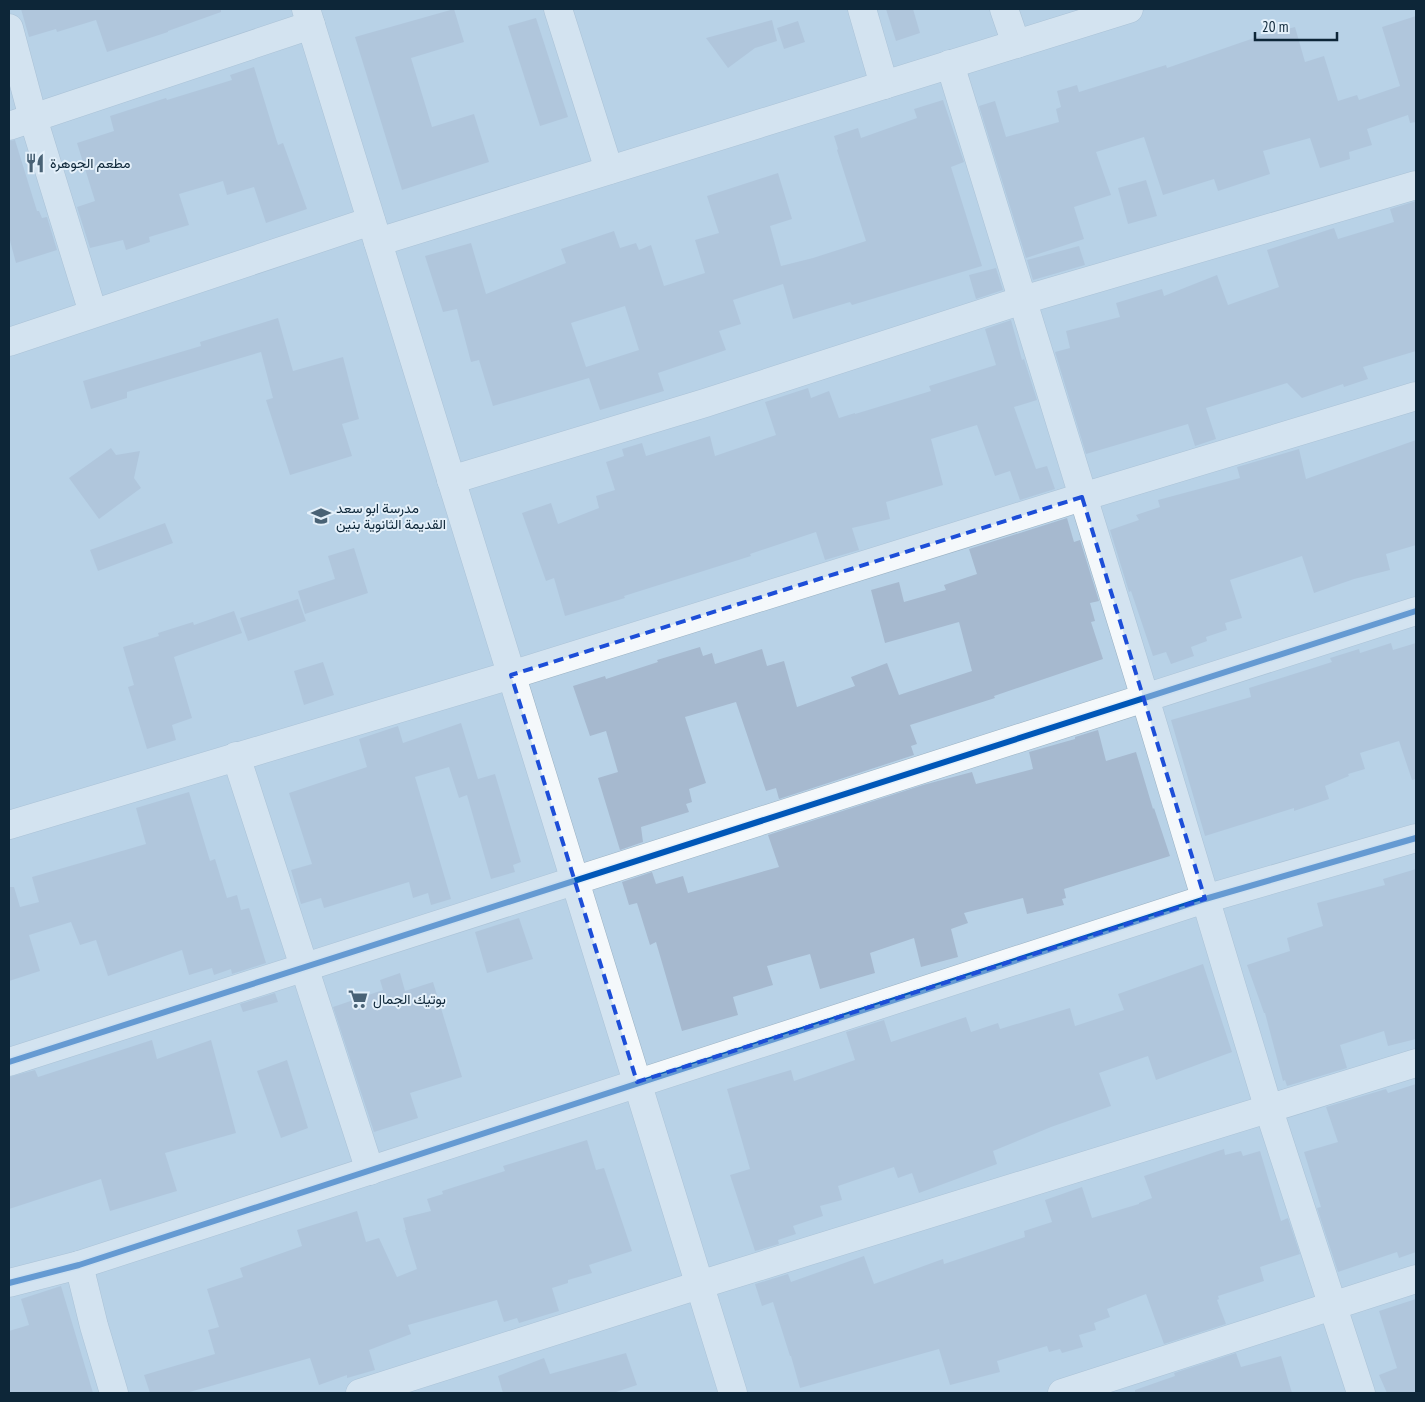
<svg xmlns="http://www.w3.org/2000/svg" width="1425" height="1402" viewBox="0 0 1425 1402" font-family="'PT Sans Narrow',Vazirmatn,sans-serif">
  <rect width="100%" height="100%" fill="#b8d2e7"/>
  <!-- building -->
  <g fill="#a6b9cf" fill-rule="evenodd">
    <path d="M21,9H221V12L168,31V32L107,52L96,20L57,32L56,29L29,37Z"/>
    <path d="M454,9L464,42L411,58L432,127L474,114L489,162L402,190L355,37Z"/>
    <path d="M886,9H913L920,33L896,41Z"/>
    <path d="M1416,16V122L1410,123L1408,115L1367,129L1372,145L1349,152L1350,159L1320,168L1310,138L1263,151L1270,174L1218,191L1214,179L1163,195L1144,137L1096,152L1111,195L1074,207L1084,239L1026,258L979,106L995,101L1006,137L1059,122L1056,109L1061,107L1057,91L1077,85L1079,92L1166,65L1167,68L1260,36L1295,27L1305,62L1324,56L1338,101L1357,95L1359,100L1400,86L1382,27Z"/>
    <path d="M536,18L568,117L540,126L508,26Z"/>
    <path d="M772,20L777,41L755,48L728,68L706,38Z"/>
    <path d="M798,21L805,42L784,49L777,28Z"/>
    <path d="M254,67L278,145L283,143L307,209L266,223L254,187L227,195L223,181L179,194L189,225L149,237L150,242L126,250L123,240L90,248L77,207L95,201L77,143L114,131L110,116L166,98L167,100L232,80L230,75Z"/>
    <path d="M943,100L964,162L951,167L982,266L852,305L850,302L793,319L783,284L733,300L741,324L719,331L726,350L658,373L664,391L600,410L589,378L493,406L479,360L471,362L457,309L443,312L425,256L471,243L486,294L566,263L561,249L614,231L620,248L636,243L639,250L651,245L664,286L705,273L695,240L719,233L707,196L778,173L792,219L770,226L781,266L813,258L866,241L837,150L838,149L834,136L858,128L861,138L917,118L914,109ZM625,306L639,350L586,367L571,323Z"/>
    <path d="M15,140L37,211H39L42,218L47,217L57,250L16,263L9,237V141Z"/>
    <path d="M1146,180L1157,216L1128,224L1118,188Z"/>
    <path d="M1416,201V351L1363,367L1368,379L1344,387L1343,384L1302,398L1287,383L1206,408L1216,439L1195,446L1188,424L1086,454L1055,352L1070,348L1066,331L1120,317L1116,303L1162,289L1164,296L1217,275L1228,305L1279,287L1267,250L1334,228L1338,239L1394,222L1390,209Z"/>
    <path d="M1079,246L1085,265L1033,280L1027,260Z"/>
    <path d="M996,268L1003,290L976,299L969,275Z"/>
    <path d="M278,318L293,371L343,357L359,419L342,424L352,456L290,475L266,400L273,398L261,352L127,392V398L91,409L83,381L201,346L200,342Z"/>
    <path d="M1011,320L1022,360L1024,359L1037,400L1014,407L1036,469L1047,466L1055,489L1020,500L1010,471L995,476L977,425L931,439L943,485L886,502L890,519L852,528L859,550L825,560L816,532L750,554L751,556L624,596L625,598L565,616L554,578L546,581L522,513L551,503L558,524L599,508L596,496L615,490L606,462L624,456L622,449L642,443L646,456L710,436L715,456L776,435L765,402L808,388L811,398L829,391L839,418L855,413V414L931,391L929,386L996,365L985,329Z"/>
    <path d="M1416,440V545L1386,554L1390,570L1354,579L1314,593L1302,556L1230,580L1242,618L1225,623L1227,630L1206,637L1207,641L1191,647L1194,656L1171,664L1166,652L1153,656L1131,591L1129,592L1110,530L1139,520L1136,515L1160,507L1158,500L1240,478L1237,467L1299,449L1306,479Z"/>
    <path d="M111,448L116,455L140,451L134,478L141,488L99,519L69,478Z"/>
    <path d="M1067,518L1074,542L1080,540L1099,601L1090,603L1095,621L1091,622L1103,659L994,696L995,698L910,725L917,744L911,746L914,755L779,799L776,788L766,791L736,702L685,717L706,783L689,789L692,802L686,804L689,812L641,827L643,842L620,850L598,778L618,772L606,731L590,736L573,686L605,676L606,679L658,662L657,660L700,647L703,656L712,653L715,664L762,649L767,666L784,661L797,707L855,686L851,677L887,663L899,695L972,671L959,622L885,643L871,590L899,582L904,602L946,590L944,585L977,574L969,549Z"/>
    <path d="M165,523L173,543L98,571L90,550Z"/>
    <path d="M354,548L368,593L305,614L298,591L335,579L328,556Z"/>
    <path d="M298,599L306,621L248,641L240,618Z"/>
    <path d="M234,611L242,633L174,657L192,718L172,725L176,740L147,749L128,687L134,685L123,647L159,636L158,633L193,622L194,625Z"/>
    <path d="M1391,643L1393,650L1416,643V779L1412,780L1399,741L1360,753L1365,769L1348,774L1349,776L1325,786L1329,799L1294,811V808L1205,836L1171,720L1251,697L1249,688L1332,662L1330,658L1359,649L1360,653Z"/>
    <path d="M323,662L334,695L304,705L294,671Z"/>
    <path d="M461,723L478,779L495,774L521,862L513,865L515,872L491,879L467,795L459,798L449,767L415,777L451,899L431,905L428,893L413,898L409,882L324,908L321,898L301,904L291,870L312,864L289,793L367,767L359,739L398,726L403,743Z"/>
    <path d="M1098,730L1106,761L1136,752L1153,809L1154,808L1170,856L1064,889L1066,898L1062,899L1064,905L1027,914L1023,898L964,913L968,923L951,929L958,957L921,967L914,938L870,953L875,973L820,989L810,954L767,966L773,985L733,997L738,1015L682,1031L656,942L650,945L637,903L629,905L622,882L652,872L656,884L683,876L688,893L779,867L768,835L923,785L972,772L976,784L1033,769L1029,752L1075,739V737Z"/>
    <path d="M189,792L210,861L215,859L227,898L237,895L241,910L249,908L266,963L232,974L231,969L214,975L212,968L189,975L182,950L108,976L96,940L80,945L71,922L29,935L40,971L9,981V887H14L20,907L39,902L32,877L146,844L136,808Z"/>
    <path d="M1416,869V1039L1388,1046L1384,1031L1340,1045L1347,1068L1287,1086L1285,1080L1283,1081L1265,1013H1264L1247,965L1290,951L1287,938L1323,926L1317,903L1385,885L1383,879Z"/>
    <path d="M519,918L533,959L487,973L475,932Z"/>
    <path d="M1203,964L1232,1052L1156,1080L1148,1056L1099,1073L1111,1106L1051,1127L993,1151L997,1164L919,1193L912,1173L898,1178L894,1167L838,1186L842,1200L820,1206L823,1216L793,1226L796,1234L778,1240L779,1244L755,1251L730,1175L750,1169L727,1089L791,1070L794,1081L855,1060L846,1032L884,1020L891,1042L966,1017L971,1032L998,1023L1000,1029L1070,1008L1075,1026L1124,1010L1118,994Z"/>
    <path d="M400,973L405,991L433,982L462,1077L410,1093L418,1118L374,1132L333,1007L383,990L380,980Z"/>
    <path d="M275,993L278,1002L243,1012L240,1004Z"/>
    <path d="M152,1040L157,1059L211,1040L236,1133L165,1153L177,1191L110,1211L101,1179L9,1209V1077L35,1070L38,1077Z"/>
    <path d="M287,1060L308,1128L281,1138L257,1071Z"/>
    <path d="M1416,1084V1252L1399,1258L1397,1252L1338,1272L1317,1208L1321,1207L1304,1152L1338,1142L1326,1107L1386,1089L1388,1093Z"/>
    <path d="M587,1140L596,1170L604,1168L632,1251L589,1265L592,1273L568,1280V1283L552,1288L559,1311L519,1323L517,1318L504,1322L497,1300L408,1325L411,1334L369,1350L375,1370L347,1378V1375L319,1385L310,1358L186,1393H150L144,1375L215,1354L208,1330L219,1327L207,1289L243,1277L240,1268L302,1246L297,1230L357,1211L366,1242L379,1238L397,1277L417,1269L405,1230H406L403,1218L431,1211L427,1199L443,1194L442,1191L505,1171L503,1166Z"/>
    <path d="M1224,1149L1225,1155L1241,1151L1243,1156L1260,1151L1281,1221L1288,1218L1300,1254L1260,1267L1264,1281L1218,1296L1219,1299L1217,1300L1226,1324L1164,1344L1146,1294L1107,1309L1110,1317L1094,1323L1096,1330L1079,1335L1083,1347L1062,1353L1060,1349L1049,1352L1047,1346L997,1361L1000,1372L950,1385L939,1349L800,1388L791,1356H790L773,1302L762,1306L755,1284L788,1274L791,1282L864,1256L874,1284L943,1259L944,1264L1025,1237L1024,1231L1052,1222L1045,1200L1082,1187L1092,1218L1139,1204V1203L1152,1198L1144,1176Z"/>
    <path d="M61,1286L93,1393H9V1331L29,1325L21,1299Z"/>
    <path d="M1416,1299V1393H1387L1379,1375L1397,1368L1379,1311Z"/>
    <path d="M626,1353L637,1385L613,1393H503L498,1376L544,1358L550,1374Z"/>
    <path d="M1236,1353L1241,1367L1281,1356L1292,1393H1135V1390L1175,1376L1174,1373Z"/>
  </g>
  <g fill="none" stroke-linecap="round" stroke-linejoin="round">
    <defs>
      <g id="minor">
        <path d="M306,9L733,1393"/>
        <path d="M558,9L609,170"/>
        <path d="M862,9L884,85"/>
        <path d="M1004,9L1016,44"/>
        <path d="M9,28L33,118L93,313"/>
        <path d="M950,64L1145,698L1269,1110L1361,1393"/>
        <path d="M9,126L311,25"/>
        <path d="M378,242L1129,9"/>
        <path d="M9,342L371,221"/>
        <path d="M451,480L705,403L1023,300L1416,185"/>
        <path d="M236,756L370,1171"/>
        <path d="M9,825L511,675L1082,497L1416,396"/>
        <path d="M9,1062L1416,611"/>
        <path d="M79,1265L94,1326L114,1393"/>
        <path d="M9,1283L79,1265L1205,899L1416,838"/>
        <path d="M360,1393L699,1285L1416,1063"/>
        <path d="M1062,1393L1416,1279"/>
      </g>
    </defs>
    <!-- minor casing -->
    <use href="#minor" stroke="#99b0c2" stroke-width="29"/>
    <!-- minor -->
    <use href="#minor" stroke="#f4f8fb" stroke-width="28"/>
    <defs>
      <g id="cycleway">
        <path d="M9,1062L1416,611"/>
        <path d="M9,1283L79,1265L1205,899L1416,838"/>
      </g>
    </defs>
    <!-- cycleway casing -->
    <use href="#cycleway" stroke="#e4f0fa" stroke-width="9"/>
    <!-- cycleway -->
    <use href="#cycleway" stroke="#0057b8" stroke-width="6"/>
  </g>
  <!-- marked area -->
  <path d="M0 0H1425V1402H0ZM1082,497L1205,899L637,1082L511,675Z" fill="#b8d2e7" fill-opacity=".55" fill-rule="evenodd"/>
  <path fill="none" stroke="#1d4ed8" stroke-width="4" stroke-dasharray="10 6" stroke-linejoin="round" d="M1082,497L1205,899L637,1082L511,675Z"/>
  <!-- icons -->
  <defs>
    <symbol id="restaurant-bare" viewBox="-9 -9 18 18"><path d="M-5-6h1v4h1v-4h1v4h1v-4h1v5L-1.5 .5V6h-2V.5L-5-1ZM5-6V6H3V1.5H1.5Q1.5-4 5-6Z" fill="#496275" stroke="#e4f0fa" stroke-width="2.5" paint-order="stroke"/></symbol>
    <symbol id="school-bare" viewBox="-9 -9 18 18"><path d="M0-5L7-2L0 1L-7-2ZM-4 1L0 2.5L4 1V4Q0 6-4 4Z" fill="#496275" stroke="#e4f0fa" stroke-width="2.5" paint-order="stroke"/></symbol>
    <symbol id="supermarket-bare" viewBox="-9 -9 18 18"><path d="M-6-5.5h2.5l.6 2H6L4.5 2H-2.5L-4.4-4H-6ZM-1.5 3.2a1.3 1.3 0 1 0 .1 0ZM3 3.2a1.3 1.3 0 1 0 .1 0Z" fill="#496275" stroke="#e4f0fa" stroke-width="2.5" paint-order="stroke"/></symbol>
  </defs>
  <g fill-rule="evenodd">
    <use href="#restaurant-bare" x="21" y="149" width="28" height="28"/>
    <use href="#school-bare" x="307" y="502" width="28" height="28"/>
    <use href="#supermarket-bare" x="344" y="985" width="28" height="28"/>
  </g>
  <g text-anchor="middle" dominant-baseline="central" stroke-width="4" stroke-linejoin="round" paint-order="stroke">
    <!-- poi labels -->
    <g font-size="14" fill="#0d2638" stroke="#e4f0fa" text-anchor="start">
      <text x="50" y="163">مطعم الجوهرة</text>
      <text x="336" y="508">مدرسة ابو سعد<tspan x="336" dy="16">القديمة الثانوية بنين</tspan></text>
      <text x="373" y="999">بوتيك الجمال</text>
    </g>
  </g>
  <!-- border -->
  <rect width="1425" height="1402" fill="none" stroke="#0d2638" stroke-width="20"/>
  <!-- scale -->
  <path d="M1255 32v8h82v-8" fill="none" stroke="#0d2638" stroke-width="2.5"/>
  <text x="1262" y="32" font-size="15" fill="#0d2638" stroke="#e4f0fa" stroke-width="4" paint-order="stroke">20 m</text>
</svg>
